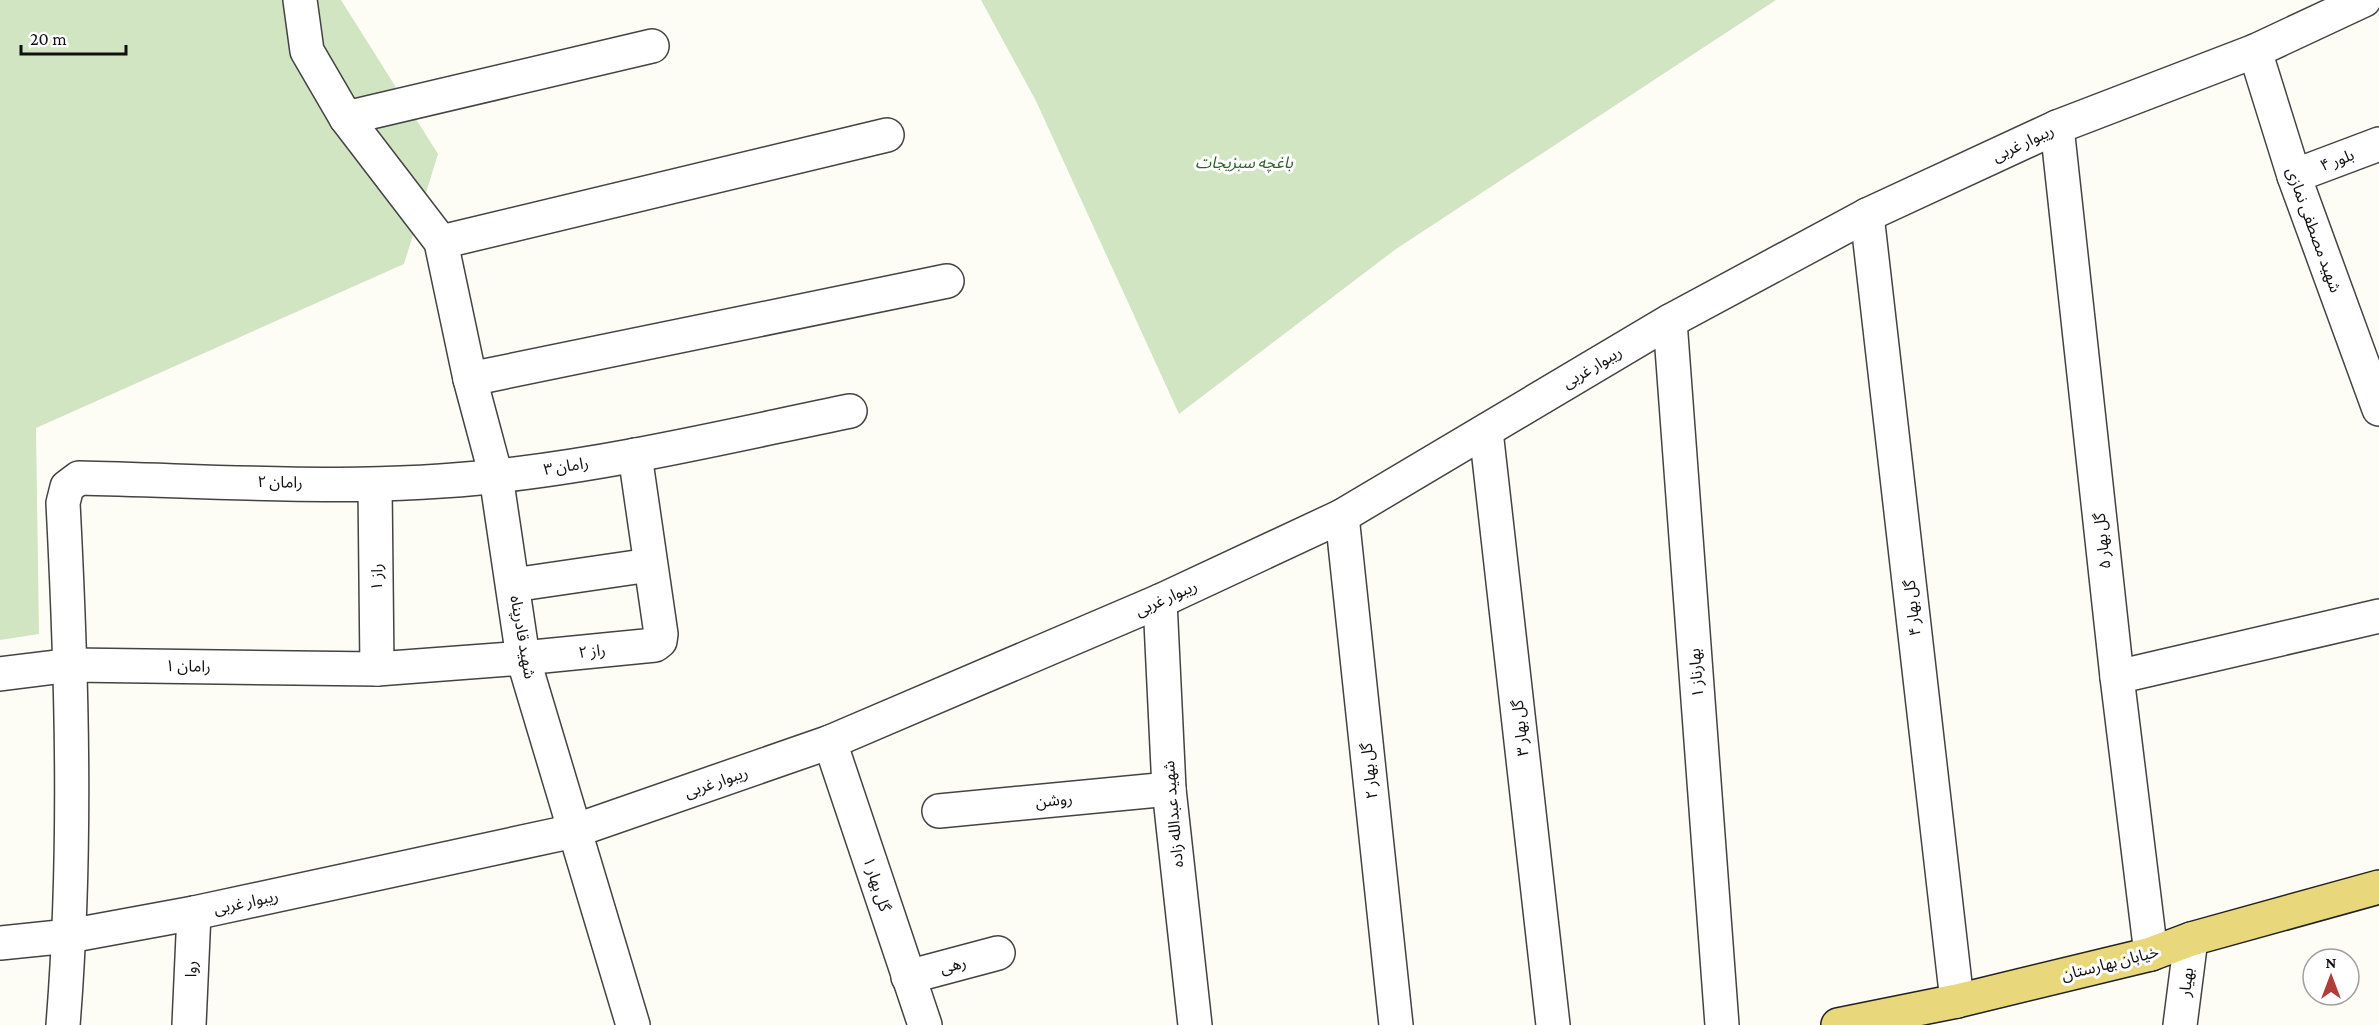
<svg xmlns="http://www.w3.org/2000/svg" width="2379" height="1025" viewBox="0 0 2379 1025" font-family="'Crimson Pro','Noto Sans Arabic',serif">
  <rect width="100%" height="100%" fill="#fefdf5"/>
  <!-- green -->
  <g fill="#d1e5c2">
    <path d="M0,0H341L438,154L404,264L36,428L39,634L0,640Z"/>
    <path d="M981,0H1776L1396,249L1179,414L1036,101Z"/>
  </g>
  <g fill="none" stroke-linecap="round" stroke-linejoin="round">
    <defs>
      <g id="minor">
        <path d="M300,0L307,51L346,118L441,242L470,379L496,476L523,658L633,1025"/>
        <path d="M2255,51L2294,176L2379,409"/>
        <path d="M346,118L652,46"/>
        <path d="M2057,127L2117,677L2151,954"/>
        <path d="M2294,176L2379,144"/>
        <path d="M1867,215L1957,1001"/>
        <path d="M441,242L887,135"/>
        <path d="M1670,321L1722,1025"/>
        <path d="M470,379L947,281"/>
        <path d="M1486,431L1553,1025"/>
        <path d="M375,485L377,669"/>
        <path d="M1342,516L1396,1025"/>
        <path d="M513,585L650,565"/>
        <path d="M1160,601L1169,789L1195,1025"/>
        <path d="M0,674L72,665L377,669L523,658L655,645L660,641L661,634L635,455"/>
        <path d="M2117,677L2379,616"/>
        <path d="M830,742L925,1025"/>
        <path d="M939,811L1169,789"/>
        <path d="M0,943L69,936L194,913L574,831L830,742L1160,601L1342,516L1670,321L1867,215L2057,127L2255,51L2364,0"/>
        <path d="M908,977L998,953"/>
        <path d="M63,1025C77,851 72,677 63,503L67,487L79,478C218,481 359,492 497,476C616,463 733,435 850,411"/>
        <path d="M189,1025L194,913"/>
        <path d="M2180,1025L2191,939"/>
      </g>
      <path id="primary" d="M1838,1025L1957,1001L2151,954L2191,939L2379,887"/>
    </defs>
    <!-- minor casing -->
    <use href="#minor" stroke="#434343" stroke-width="36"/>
    <!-- primary casing -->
    <use href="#primary" stroke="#212121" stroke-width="36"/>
    <!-- minor -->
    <use href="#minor" stroke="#fff" stroke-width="33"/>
    <!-- primary -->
    <use href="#primary" stroke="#e8d77b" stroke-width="33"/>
  </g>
  <g text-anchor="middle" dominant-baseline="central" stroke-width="6" stroke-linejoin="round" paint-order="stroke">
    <!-- street labels -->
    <g font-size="16" fill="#101010" stroke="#fff">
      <text transform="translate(2023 143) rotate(-25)">ریبوار غربی</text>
      <text transform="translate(2337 160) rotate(-21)">بلور ۴</text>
      <text transform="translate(2314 230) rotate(70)">شهید مصطفی نمازی</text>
      <text transform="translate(1592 367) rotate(-31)">ریبوار غربی</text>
      <text transform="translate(566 466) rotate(-9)">رامان ۳</text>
      <text transform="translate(280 482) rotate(1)">رامان ۲</text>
      <text transform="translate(2102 541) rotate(-96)">گل بهار ۵</text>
      <text transform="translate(376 577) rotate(-90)">راز ۱</text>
      <text transform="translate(1166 598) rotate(-24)">ریبوار غربی</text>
      <text transform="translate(1912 608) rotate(-96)">گل بهار ۴</text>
      <text transform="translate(523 637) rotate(80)">شهید قادرپناه</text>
      <text transform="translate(592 651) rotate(-6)">راز ۲</text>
      <text transform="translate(188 666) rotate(1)">رامان ۱</text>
      <text transform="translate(1696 673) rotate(-94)">بهارناز ۱</text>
      <text transform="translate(1520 728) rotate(-96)">گل بهار ۳</text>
      <text transform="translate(1369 771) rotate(-96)">گل بهار ۲</text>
      <text transform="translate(716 782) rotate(-19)">ریبوار غربی</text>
      <text transform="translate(1054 800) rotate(-6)">روشن</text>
      <text transform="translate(1173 814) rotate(-95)">شهید عبدالله زاده</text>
      <text transform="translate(877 884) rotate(72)">گل بهار ۱</text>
      <text transform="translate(246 902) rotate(-12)">ریبوار غربی</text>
      <text transform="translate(2110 963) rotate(-14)">خیابان بهارستان</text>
      <text transform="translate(953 965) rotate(-15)">رهی</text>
      <text transform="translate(191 969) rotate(-88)">روا</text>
      <text transform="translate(2186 982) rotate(-83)">بهیار</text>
    </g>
    <!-- park labels -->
    <g font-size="16" font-style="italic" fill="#2e6128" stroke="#fff">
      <text x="1244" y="162">باغچه سبزیجات</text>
    </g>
  </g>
  <!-- north arrow -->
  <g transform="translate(2331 977)"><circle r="28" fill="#ffffff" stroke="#9f9f9f" stroke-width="1.5"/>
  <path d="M0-4.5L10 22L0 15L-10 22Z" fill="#b03d38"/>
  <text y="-9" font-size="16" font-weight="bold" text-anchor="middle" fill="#101010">N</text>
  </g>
  <!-- scale -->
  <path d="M21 45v9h105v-9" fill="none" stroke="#101010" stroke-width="3"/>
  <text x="30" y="45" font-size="18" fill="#101010" stroke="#ffffff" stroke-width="4.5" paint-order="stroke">20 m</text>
</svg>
